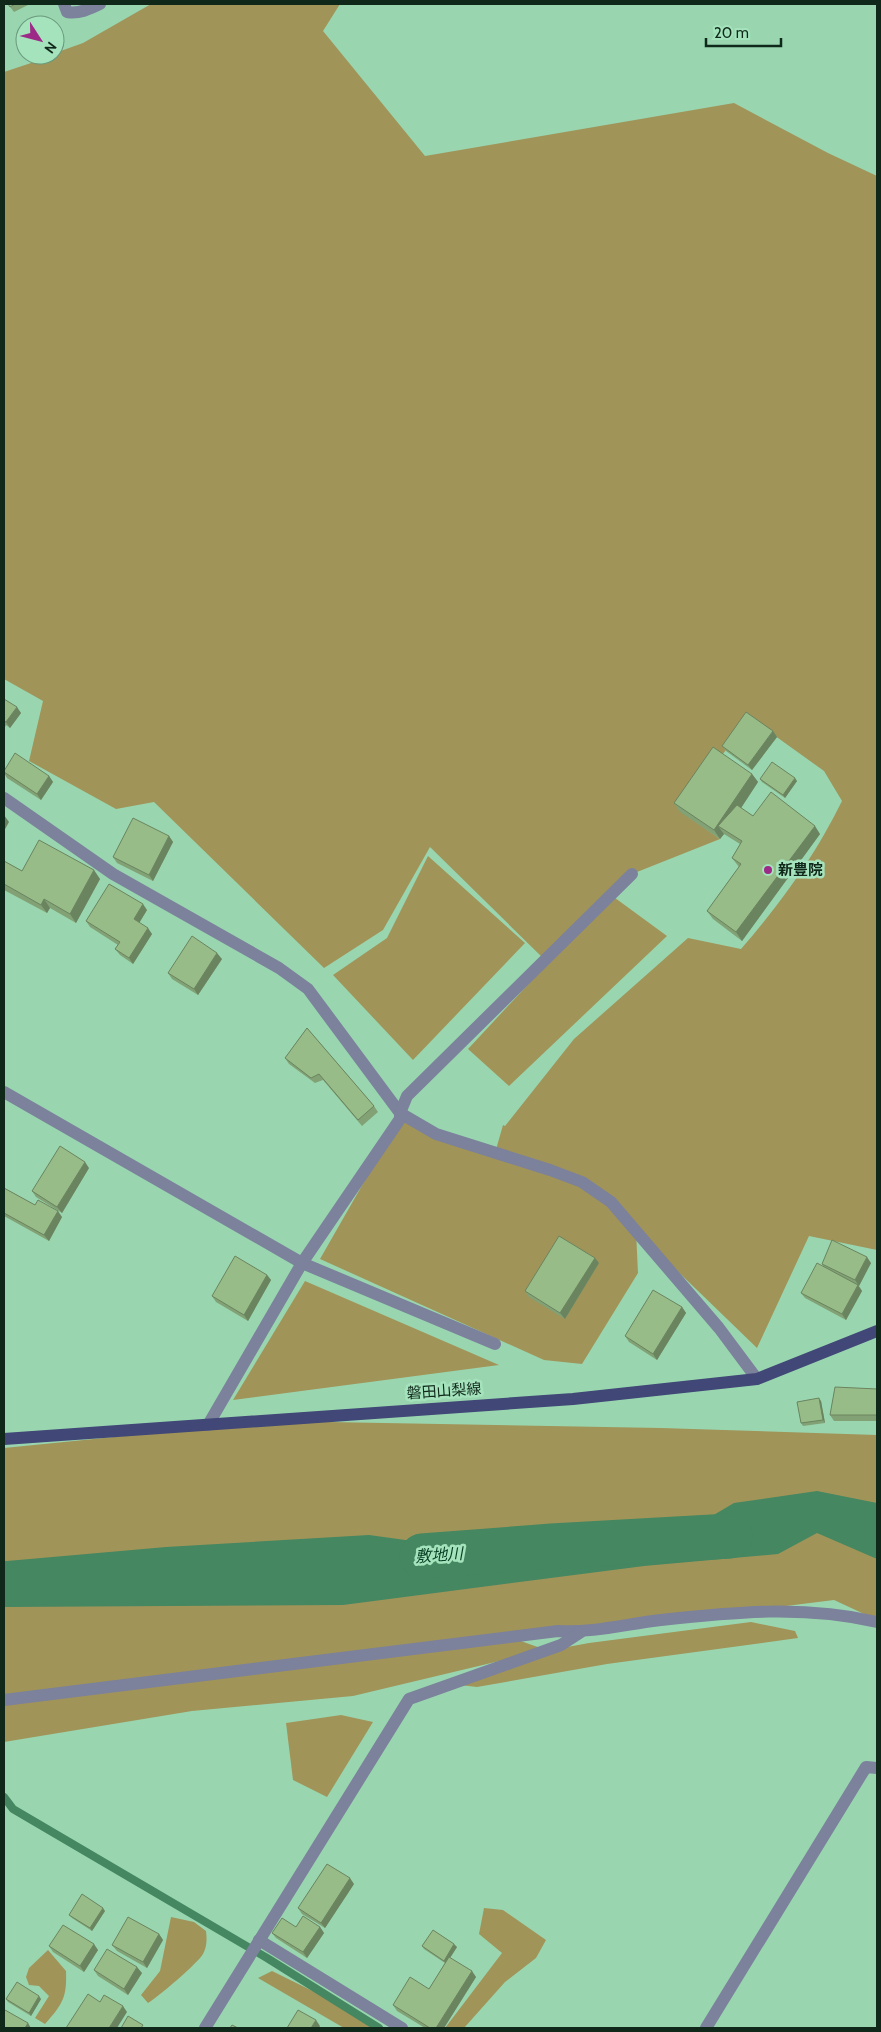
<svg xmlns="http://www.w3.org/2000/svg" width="881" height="2032" viewBox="0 0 881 2032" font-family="Cabin,'Noto Sans JP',sans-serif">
  <rect width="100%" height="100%" fill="#99d6b0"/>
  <!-- green -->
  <g fill="#a19459">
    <path d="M151,4H340L323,31L425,156L734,103L828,153L877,176V1250L809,1236L757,1348L636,1231L638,1273L582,1364L544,1360L320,1259L400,1119L495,1153L503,1125L505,1126L574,1039L688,938L741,949C783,900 813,859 842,801L824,771L750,718L680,811L720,839L632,874L611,895L667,936L509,1086L468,1049L599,908L545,960L430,847L383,930L324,968L154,802L116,809L29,761L43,701L4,679V72L55,55V53L83,43Z"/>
    <path d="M428,856L525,943L413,1060L333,975L387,938Z"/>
    <path d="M305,1281L499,1365L233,1400Z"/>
    <path d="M273,1421L661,1428L877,1435V1620L834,1600L518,1640L546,1650L353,1696L192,1711L4,1742V1448Z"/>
    <path d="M751,1622L795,1631L798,1638L607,1664L477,1687L451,1684L540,1652L589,1643Z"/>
    <path d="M341,1715L373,1722L327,1797L293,1780L286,1723Z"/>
    <path d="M484,1908L503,1910L546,1940L536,1958L505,1982L464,2028H445L502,1953L479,1934Z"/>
    <path d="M171,1917L194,1922L206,1931C207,1939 207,1947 203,1954C199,1962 157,1998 148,2003L141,1995L160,1971Z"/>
    <path d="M48,1950L66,1971C67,1997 63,2004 45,2024L35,2018L49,1996L39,1986L29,1985L26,1977L29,1968Z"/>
    <path d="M272,1971L339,2004L379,2028H344L258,1978Z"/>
  </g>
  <!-- water -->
  <path fill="#448761" d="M817,1491L877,1503V1559L817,1533L778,1554L644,1566L343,1605L4,1607V1561H7L166,1547L369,1535L485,1551L673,1539L734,1503Z"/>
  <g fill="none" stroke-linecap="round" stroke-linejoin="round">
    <!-- stream -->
    <path stroke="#448761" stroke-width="8" d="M4,1797L13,1809L267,1958L379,2028"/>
    <!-- river -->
    <path stroke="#448761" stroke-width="45" d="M422,1556L552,1546L730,1536"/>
    <!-- minor -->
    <g stroke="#7c819c" stroke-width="12">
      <path d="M64,4L67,12C79,14 90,9 100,4"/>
      <path d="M4,798L113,874L279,968L308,989L400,1113L436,1134L550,1170L582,1182L611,1202L719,1328L757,1379"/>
      <path d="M4,1092L302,1263L495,1344"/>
      <path d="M208,1425L302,1263L400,1119V1113L407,1096L632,874"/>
      <path d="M4,1700L558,1631C593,1633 626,1624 661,1620C734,1612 804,1605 877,1622"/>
      <path d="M259,1940L402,2028"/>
      <path d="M205,2028L409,1699L561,1645L581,1632"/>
      <path d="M706,2028L866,1767L877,1768"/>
    </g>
    <!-- major -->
    <path stroke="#414776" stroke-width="12" d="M4,1439L573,1399L757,1379L877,1331"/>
  </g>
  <!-- wall -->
  <g fill="#82a275">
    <path d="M8,4H30L14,12Z"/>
    <path d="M4,699L21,713L10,728L6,725L4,729Z"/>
    <path d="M773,731L777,737L752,770L726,751L722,746Z"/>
    <path d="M4,771L49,776L53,782L41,800L7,778L4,773Z"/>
    <path d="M752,774L758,782L741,808L753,816L820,834L742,941L713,919L707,911L739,867L732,858L740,844L724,834L720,839L680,812L674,803Z"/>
    <path d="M760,779L797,781L785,798L762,782Z"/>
    <path d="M169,836L173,842L153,881L117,863L113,857Z"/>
    <path d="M4,861L22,871L100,879L76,923L50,908L47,913L4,890Z"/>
    <path d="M147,910L139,923L152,934L133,964L120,955L115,949L118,945L90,927L86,921Z"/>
    <path d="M222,959L198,995L172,979L168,973Z"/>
    <path d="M307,1028L374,1106L378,1112L362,1126L323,1080L315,1083L289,1064L285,1058Z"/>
    <path d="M89,1168L62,1213L36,1197L32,1191Z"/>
    <path d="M4,1188L35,1205L62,1217L49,1241L4,1216Z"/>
    <path d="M599,1263L565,1319L529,1297L525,1291Z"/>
    <path d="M871,1263L859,1286L854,1283L858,1285L862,1291L846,1320L805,1298L801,1293L824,1267L822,1264Z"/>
    <path d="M267,1275L271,1280L248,1321L216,1302L212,1296Z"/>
    <path d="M682,1307L686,1313L657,1360L629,1342L625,1336Z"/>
    <path d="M877,1389V1421H834L830,1415Z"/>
    <path d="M821,1401L825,1423L803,1426L801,1423Z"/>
    <path d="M354,1884L325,1928L302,1914L298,1908Z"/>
    <path d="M105,1911L92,1931L72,1918L69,1915Z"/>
    <path d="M296,1927H320L324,1933L307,1958L276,1938L272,1933Z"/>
    <path d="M159,1934L163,1940L147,1968L117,1951L112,1945Z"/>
    <path d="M49,1946L98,1950L84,1972L53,1952Z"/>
    <path d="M422,1946L457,1947L450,1958L476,1977L444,2028H425L397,2011L393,2005L429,1989L445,1963L424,1949Z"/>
    <path d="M94,1970L142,1973L128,1995L98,1976Z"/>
    <path d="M6,1999H41L31,2016L8,2002Z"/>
  </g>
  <!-- shaded-wall -->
  <g fill="#6a845f">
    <path d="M17,707L21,713L10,728L6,722Z"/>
    <path d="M773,731L777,737L752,770L748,765Z"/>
    <path d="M752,774L758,782L726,831L718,826L724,834L720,839L714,830Z"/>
    <path d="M49,776L53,782L41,800L37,794Z"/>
    <path d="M795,778L797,781L785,798L783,795Z"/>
    <path d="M4,815L9,822L4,831Z"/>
    <path d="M815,826L820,834L742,941L736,932Z"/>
    <path d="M169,836L173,842L153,881L149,875Z"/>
    <path d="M94,870L100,879L76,923L70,914Z"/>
    <path d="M44,899L50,908L47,913L41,905Z"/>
    <path d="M143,904L147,910L138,925L134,919Z"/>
    <path d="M148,928L152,934L133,964L129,958Z"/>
    <path d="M217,953L222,959L198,995L194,989Z"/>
    <path d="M85,1162L89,1168L62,1213L57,1207Z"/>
    <path d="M58,1211L62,1217L49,1241L44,1235Z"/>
    <path d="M867,1257L871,1263L859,1286L855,1280Z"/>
    <path d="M595,1258L599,1263L565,1319L560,1313Z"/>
    <path d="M267,1275L271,1280L248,1321L244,1315Z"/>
    <path d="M858,1285L862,1291L846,1320L842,1314Z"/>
    <path d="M682,1307L686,1313L657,1360L653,1354Z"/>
    <path d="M819,1398L821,1401L825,1423L823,1420Z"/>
    <path d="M350,1878L354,1884L325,1928L321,1923Z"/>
    <path d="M103,1908L105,1911L92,1931L90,1928Z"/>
    <path d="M320,1927L324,1933L307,1958L303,1952Z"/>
    <path d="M159,1934L163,1940L147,1968L143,1962Z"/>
    <path d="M94,1944L98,1950L84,1972L80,1966Z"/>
    <path d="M454,1944L457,1947L446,1964L444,1961Z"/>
    <path d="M137,1967L142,1973L128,1995L124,1989Z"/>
    <path d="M472,1971L476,1977L444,2028H436Z"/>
    <path d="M39,1996L41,1999L31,2016L29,2013Z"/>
    <path d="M123,2006L127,2012L117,2028H109Z"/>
    <path d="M316,2020L320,2026L319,2028H311Z"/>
    <path d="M28,2023L31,2028H25Z"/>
  </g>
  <!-- building -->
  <g fill="#97bc88" stroke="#6a845f">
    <path d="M8,4H15L10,7Z"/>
    <path d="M4,699L17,707L6,722L4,721Z"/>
    <path d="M746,712L773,731L748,765L722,746Z"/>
    <path d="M713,747L752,774L714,830L674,803Z"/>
    <path d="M15,753L49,776L37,794L4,772V771Z"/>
    <path d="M772,762L795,778L783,795L760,779Z"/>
    <path d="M771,792L815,826L736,932L707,911L741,864L732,858L742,841L718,826L737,805L753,816Z"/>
    <path d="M133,818L169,836L149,875L113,857Z"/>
    <path d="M39,840L94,870L70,914L44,899L41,905L4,884V861L22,871Z"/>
    <path d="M109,884L143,904L134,919L148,928L129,958L115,949L120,942L86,921Z"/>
    <path d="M192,936L217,953L194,989L168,973Z"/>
    <path d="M307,1028L374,1106L358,1120L319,1074L311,1078L285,1058Z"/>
    <path d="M60,1146L85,1162L57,1207L32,1191Z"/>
    <path d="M4,1188L35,1205L38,1200L58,1211L44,1235L4,1213Z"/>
    <path d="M559,1236L595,1258L560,1313L525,1291Z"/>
    <path d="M832,1240L867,1257L855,1280L822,1264Z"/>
    <path d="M235,1256L267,1275L244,1315L212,1296Z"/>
    <path d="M817,1263L858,1285L842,1314L801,1293Z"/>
    <path d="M653,1290L682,1307L653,1354L625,1336Z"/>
    <path d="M835,1387L877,1389V1415H830Z"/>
    <path d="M819,1398L823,1420L801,1423L797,1402Z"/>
    <path d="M327,1864L350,1878L321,1923L298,1908Z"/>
    <path d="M82,1894L103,1908L90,1928L69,1915Z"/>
    <path d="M303,1916L320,1927L303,1952L272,1933L282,1918L296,1927Z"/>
    <path d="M128,1917L159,1934L143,1962L112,1945Z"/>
    <path d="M63,1925L94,1944L80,1966L49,1946Z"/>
    <path d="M433,1930L454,1944L444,1961L422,1946Z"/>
    <path d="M107,1949L137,1967L124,1989L94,1970Z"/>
    <path d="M449,1957L472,1971L436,2028H430L393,2005L410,1977L429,1989Z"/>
    <path d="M17,1982L39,1996L29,2013L6,1999Z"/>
    <path d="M88,1994L100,2002L104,1995L123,2006L109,2028H66Z"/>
    <path d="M5,2010L28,2023L25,2028H4V2013Z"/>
    <path d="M298,2010L316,2020L311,2028H287Z"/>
    <path d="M128,2016L143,2025L141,2028H121Z"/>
    <path d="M232,2025L238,2028H230Z"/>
  </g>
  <!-- markers -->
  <circle fill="#9c2a86" stroke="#a5e3bc" stroke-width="2" cx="768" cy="870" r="5"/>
  <g text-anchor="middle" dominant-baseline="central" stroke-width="5" stroke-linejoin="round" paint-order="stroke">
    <!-- poi labels -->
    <g font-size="15" font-weight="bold" fill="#0f281a" stroke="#a5e3bc" text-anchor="start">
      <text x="778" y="870">新豊院</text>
    </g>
    <!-- street labels -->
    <g font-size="15" fill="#0f281a" stroke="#a5e3bc">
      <text transform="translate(444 1391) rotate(-4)">磐田山梨線</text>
    </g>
    <!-- water labels -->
    <g font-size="16" font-style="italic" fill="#073f24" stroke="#a5e3bc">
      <text transform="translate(439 1555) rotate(-4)">敷地川</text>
    </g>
  </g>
  <!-- border -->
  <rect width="881" height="2032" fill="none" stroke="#0f281a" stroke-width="10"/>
  <!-- north arrow -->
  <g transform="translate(40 40) rotate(126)"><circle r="24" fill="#a5e3bc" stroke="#69987b"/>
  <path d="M0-4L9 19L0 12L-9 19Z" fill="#9c2a86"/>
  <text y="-8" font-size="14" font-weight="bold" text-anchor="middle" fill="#0f281a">N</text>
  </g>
  <!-- scale -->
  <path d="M706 38v8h75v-8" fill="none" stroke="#0f281a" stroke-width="2.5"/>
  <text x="714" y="38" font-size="15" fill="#0f281a" stroke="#a5e3bc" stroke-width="4" paint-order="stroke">20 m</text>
</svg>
